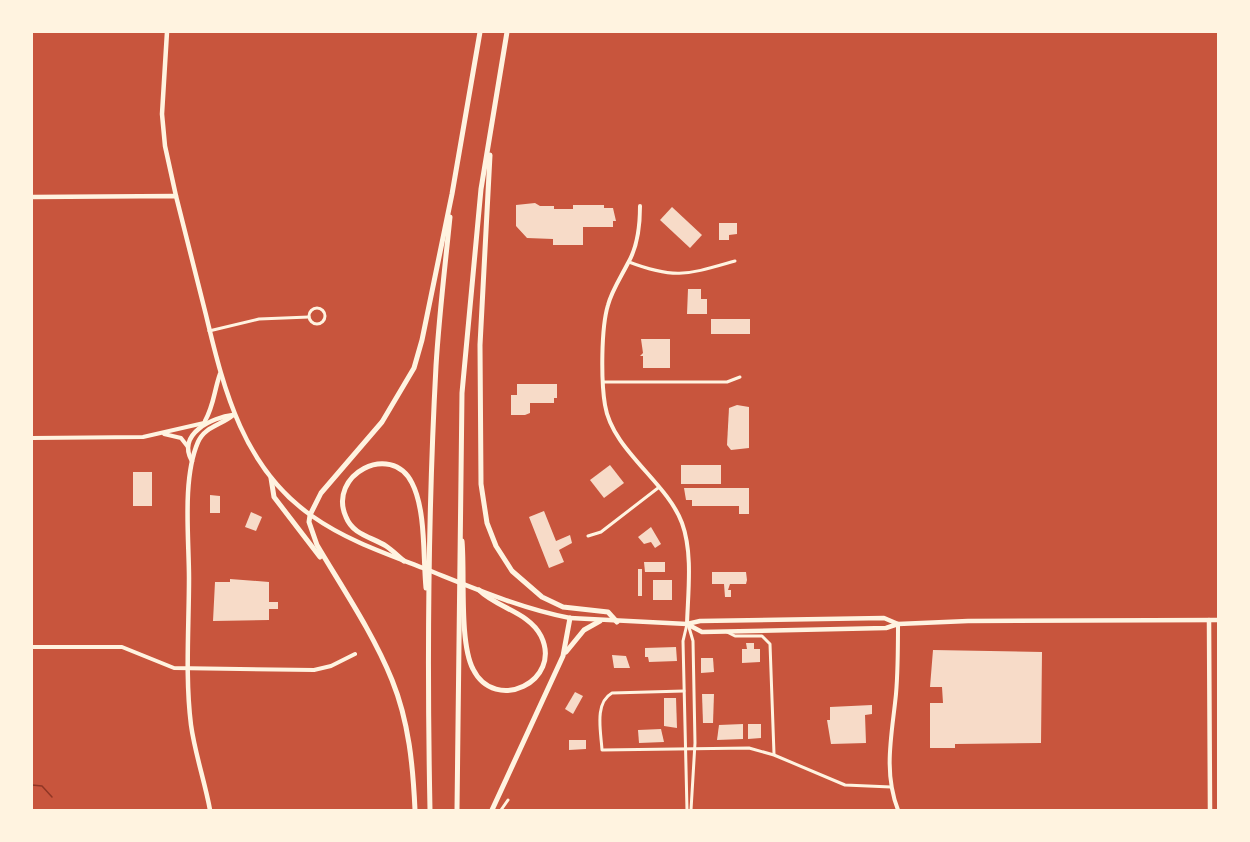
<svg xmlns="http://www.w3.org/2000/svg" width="1250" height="842" viewBox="0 0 1250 842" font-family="'IBM Plex Sans',sans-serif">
  <rect width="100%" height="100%" fill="#c8553d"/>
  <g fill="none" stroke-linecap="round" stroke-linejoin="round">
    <!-- stream -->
    <path stroke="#8f3625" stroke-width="1.5" d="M32,785L42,786L52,797"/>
  </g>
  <!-- building -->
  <g fill="#f7dbc8">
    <path d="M535,203L540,206H554V209H573V205H604V208H613L616,221H613V227H583V245H553V239L527,238L516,226V205Z"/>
    <path d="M672,207L702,235L690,248L660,220Z"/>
    <path d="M719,223H737V234L729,235V240H719Z"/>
    <path d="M688,289H701V299H707V314H687Z"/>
    <rect x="711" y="319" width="39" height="15"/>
    <path d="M641,339H670V368H643V356H640L643,353Z"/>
    <path d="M517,384H557V398H554V403H530V413L525,415H511V395H517Z"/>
    <path d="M737,405L749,407V448L731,450L727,445L729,408Z"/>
    <path d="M610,465L624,483L604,498L590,480Z"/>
    <rect x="681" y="465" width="40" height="19"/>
    <rect x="133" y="472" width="19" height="34"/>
    <path d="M684,488H749V514H739V506H692V500H686Z"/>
    <path d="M210,495L220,496V513H210Z"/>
    <path d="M544,511L556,541L570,535L572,543L559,550L564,562L549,568L529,517Z"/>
    <path d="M251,512L262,517L256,531L245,527Z"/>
    <path d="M651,527L661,544L655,548L651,542L644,544L638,537Z"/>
    <path d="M644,562H665V572H645Z"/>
    <rect x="638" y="569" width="4" height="27"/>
    <path d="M712,572H746L747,580L746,584H730L728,590H731V597H725L724,584H712Z"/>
    <path d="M230,579L269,582V602H278V609H269V620L213,621L215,582H230Z"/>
    <rect x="653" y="580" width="19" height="20"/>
    <path d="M746,643H754V649H760V662L742,663V649H747Z"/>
    <path d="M676,647L677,661L649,662L648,657H645V648Z"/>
    <path d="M933,650L1042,652L1041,743L955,744V748H930V703H943L942,687H930Z"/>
    <path d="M612,655L626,656L630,668H614Z"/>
    <path d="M701,658H713L714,672L701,673Z"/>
    <path d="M575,692L583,696L573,714L565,709Z"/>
    <path d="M702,694H714L713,723H703Z"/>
    <path d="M664,698H676L677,728L664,726Z"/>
    <path d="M872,705V714L865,715L866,743L831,744L827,720H830V707Z"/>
    <path d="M743,724V739L717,740L719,725Z"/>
    <path d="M748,724H761V738L748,739Z"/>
    <path d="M661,729L664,742L639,743L638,730Z"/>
    <path d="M569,740H586V749L569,750Z"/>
  </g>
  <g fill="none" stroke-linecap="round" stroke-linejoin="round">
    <!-- minor -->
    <g stroke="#fff3e0" stroke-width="3">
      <path d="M629,262C676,280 689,274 735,261"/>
      <circle cx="317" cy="316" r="8"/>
      <path d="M209,331L259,319L309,317"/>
      <path d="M604,382H727L740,377"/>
      <path d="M588,536L601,532L658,488"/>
      <path d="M688,624L693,641L695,743L691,810"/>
      <path d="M727,632L735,636H762L770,644L774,754"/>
      <path d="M684,691L612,693C594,703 601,732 602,750L749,748L774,755L845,785L891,787"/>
      <path d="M501,810L508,800"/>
      <path d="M687,810L683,641L687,624"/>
    </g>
    <!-- tertiary -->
    <g stroke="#fff3e0" stroke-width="4">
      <path d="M640,206C640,225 638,246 628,263C621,277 612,290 608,305C601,328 601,381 605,405C612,450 667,482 682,523C693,553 688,592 687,624"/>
      <path d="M164,434L181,438L188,447"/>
      <path d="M32,438L143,437L204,423"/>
      <path d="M32,647H122L174,668L314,670L331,666L355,654"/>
      <path d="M898,810C883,771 892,735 896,694C898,671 898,647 898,624"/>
    </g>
    <!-- secondary -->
    <g stroke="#fff3e0" stroke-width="4.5">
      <path d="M167,32L162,114L165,146L176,196"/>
      <path d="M205,421C214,405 214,391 220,374"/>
      <path d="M192,461C176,434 213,417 233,415"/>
      <path d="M570,618L687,624L700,621L884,618L898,624"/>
      <path d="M1209,620L1210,810"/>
      <path d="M687,624L702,632L886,628L898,624L968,621L1218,620"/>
      <path d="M210,810C205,782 195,754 191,725C185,677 189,627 189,578C189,538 182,479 198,442C205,426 222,425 233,415"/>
    </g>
    <!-- primary -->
    <path stroke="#fff3e0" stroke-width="4.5" d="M32,197L176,196C186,236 196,276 206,315C224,391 244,469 312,516C346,540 384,553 423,568C471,587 519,608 570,618"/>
    <!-- motorway -->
    <g stroke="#fff3e0" stroke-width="5">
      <path d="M490,155L480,345L481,484L487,523L496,546L512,571L542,597L563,607L608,612L617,622"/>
      <path d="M271,478L274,497L320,557"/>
      <path d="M462,541C465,574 459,642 473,669C495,714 563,681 541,636C529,612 497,608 479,590"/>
      <path d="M404,561C398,556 392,550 386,546C372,537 353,535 346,517C327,475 391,441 412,483C426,510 423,557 426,588"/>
      <path d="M566,652L584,630L600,621"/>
      <path d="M415,810C413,766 409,722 392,680C373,633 343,589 317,545L309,522L310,515L321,493L382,422L414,368L422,340L452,194L480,32"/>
      <path d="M430,810C427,663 428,514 436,366C439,316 445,267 450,217"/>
      <path d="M457,810L462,393L481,189L507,32"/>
      <path d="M492,810L563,656L570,618"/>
    </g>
  </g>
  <!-- border -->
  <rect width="1250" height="842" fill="none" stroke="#fff3e0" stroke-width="66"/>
</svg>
